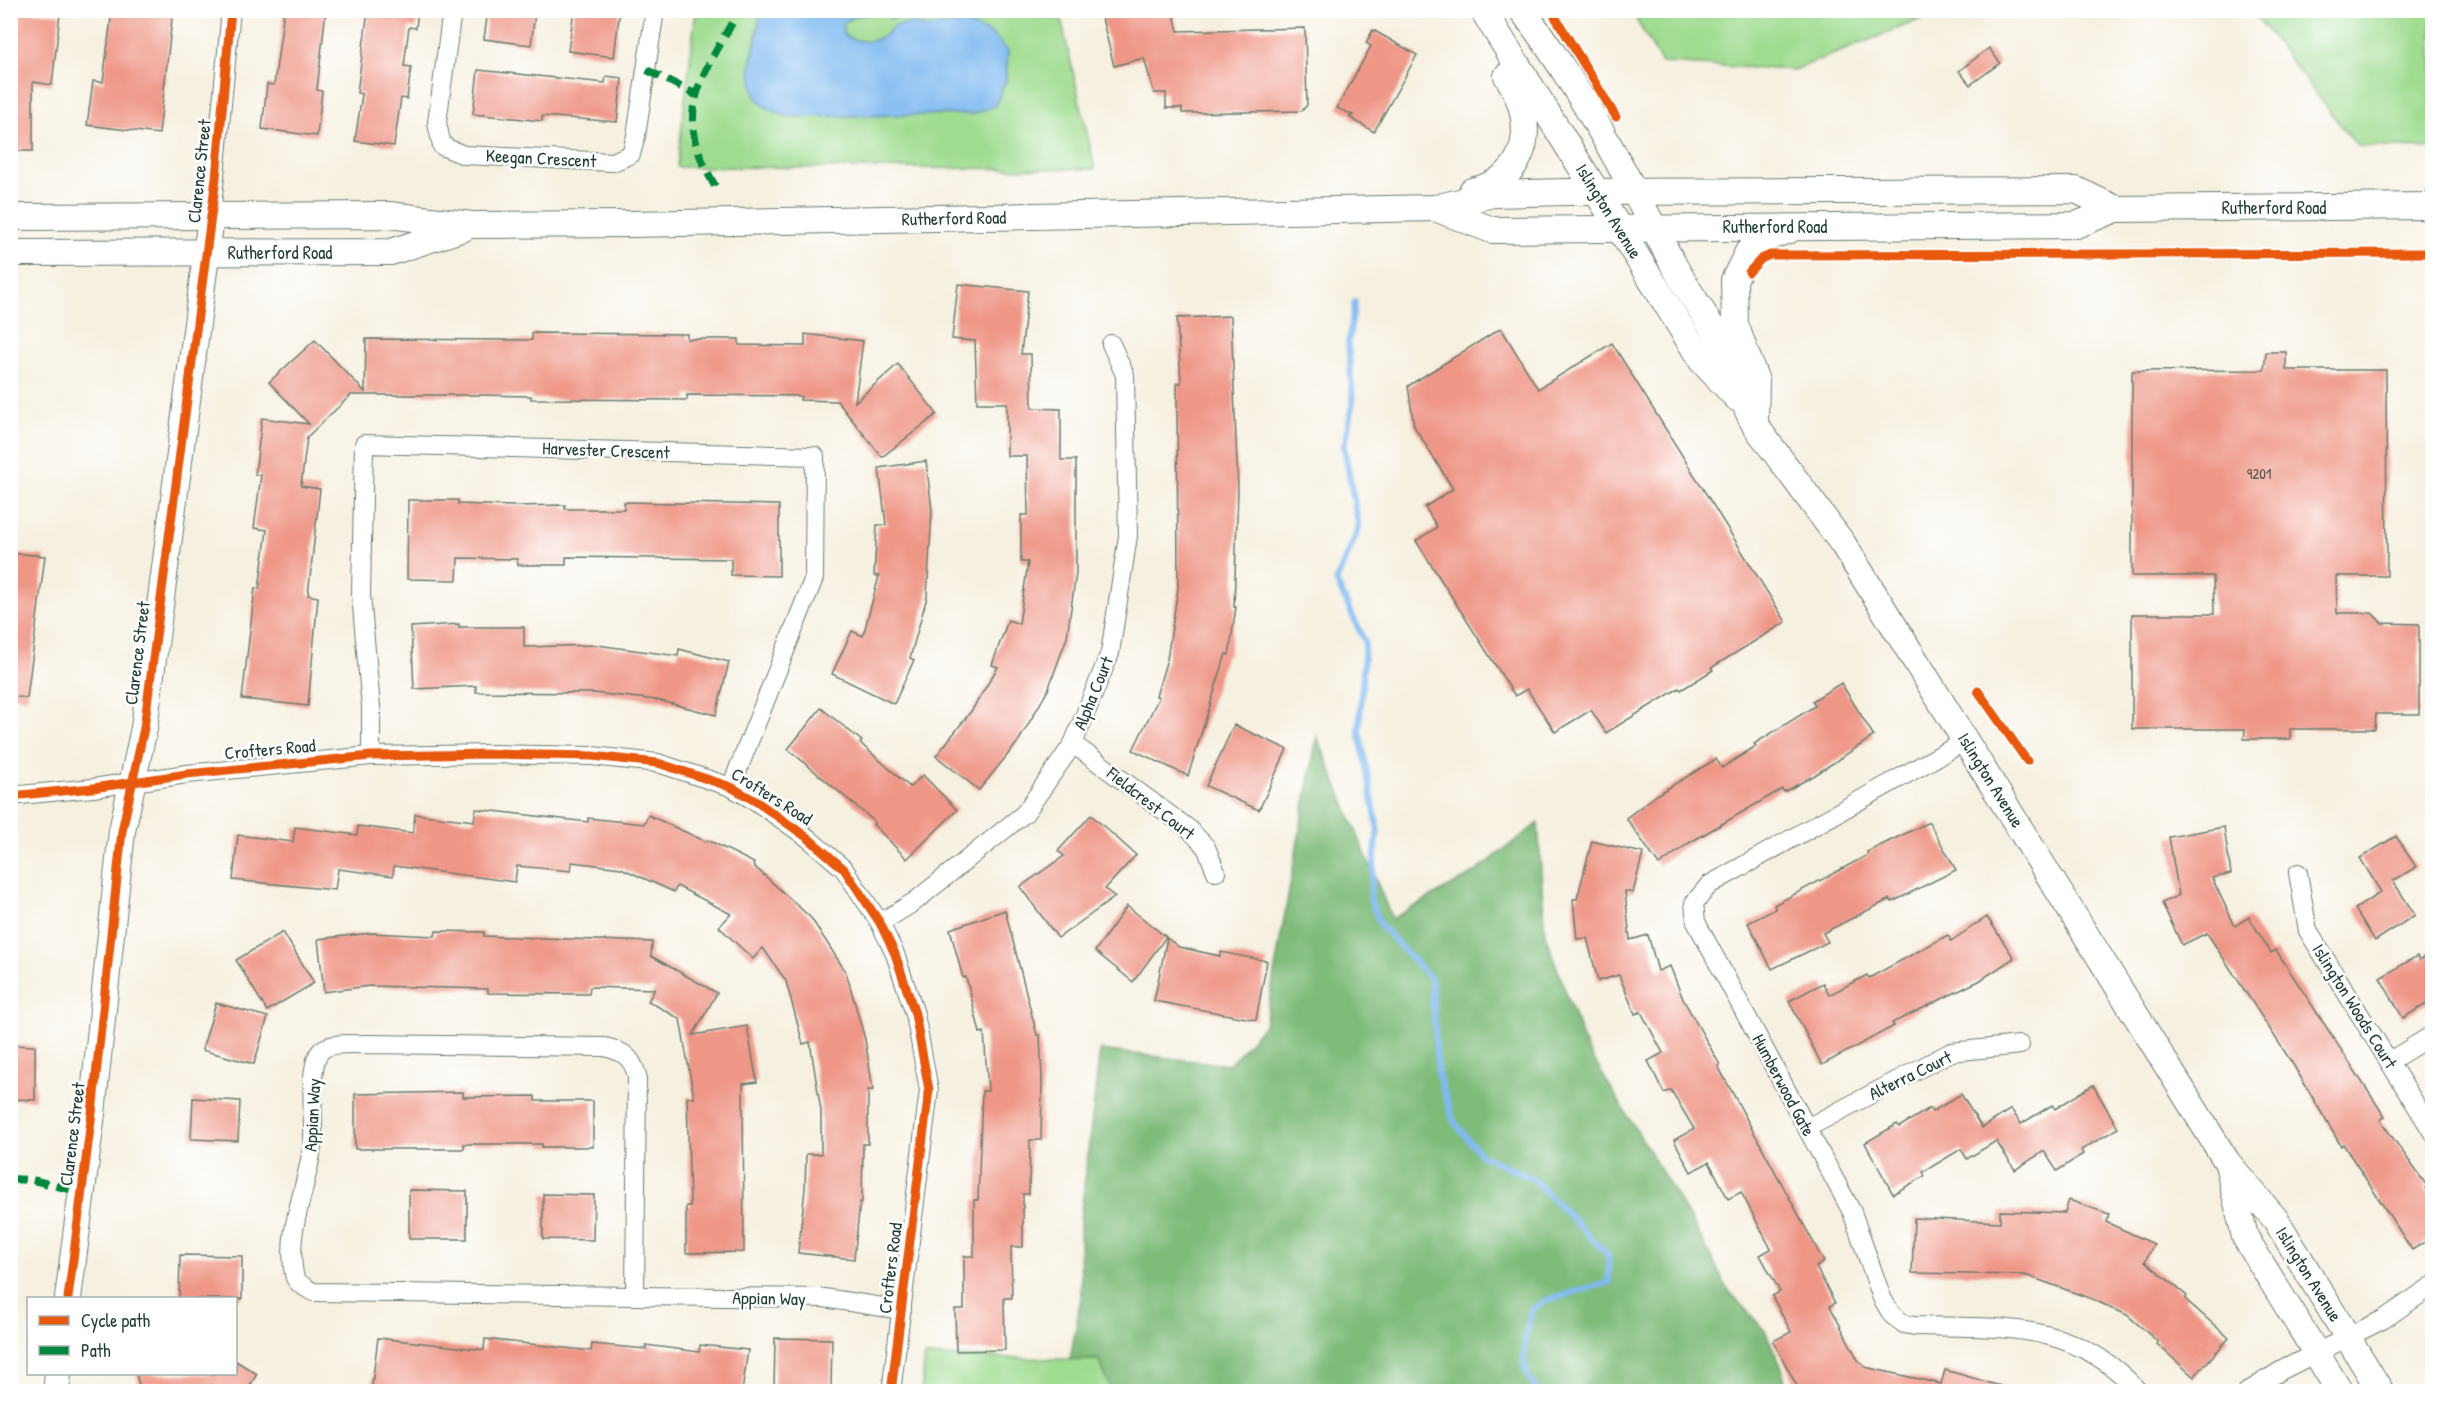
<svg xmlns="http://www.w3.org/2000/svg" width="2443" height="1402" viewBox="0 0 2443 1402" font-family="'Patrick Hand',sans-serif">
  <rect width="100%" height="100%" fill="#fff"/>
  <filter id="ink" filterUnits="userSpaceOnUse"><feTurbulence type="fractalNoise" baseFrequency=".0167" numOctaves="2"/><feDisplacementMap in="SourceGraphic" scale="12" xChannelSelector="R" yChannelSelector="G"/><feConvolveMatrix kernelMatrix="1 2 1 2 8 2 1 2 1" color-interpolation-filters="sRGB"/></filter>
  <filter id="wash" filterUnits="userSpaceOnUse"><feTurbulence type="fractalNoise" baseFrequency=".008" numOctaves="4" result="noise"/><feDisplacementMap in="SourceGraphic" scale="24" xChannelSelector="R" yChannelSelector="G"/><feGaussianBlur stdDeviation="1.35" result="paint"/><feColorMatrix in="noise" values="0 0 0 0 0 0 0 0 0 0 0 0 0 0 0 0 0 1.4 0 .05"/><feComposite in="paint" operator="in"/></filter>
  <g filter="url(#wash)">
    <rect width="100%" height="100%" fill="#f6f0e0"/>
    <!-- green -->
    <g fill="#9fdc90" stroke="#5f8c62" stroke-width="1.5">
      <path d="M1059,10L1095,169L677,167L696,11Z"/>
      <path d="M1631,11H1966L1919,20L1794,70L1662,63Z"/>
      <path d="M2252,11H2432V148L2357,146Z"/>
      <path d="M925,1356L1099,1360L1112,1391L921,1392Z"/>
    </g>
    <!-- forest -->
    <path fill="#7fbc7a" stroke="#4f7c57" stroke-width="1.5" d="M1317,736L1392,919L1474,873L1538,823L1545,935L1586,1047L1695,1227L1729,1291L1765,1331L1782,1368L1787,1391L1112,1392L1099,1360H1070L1081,1298L1080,1220L1100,1050L1229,1065L1265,1024Z"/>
    <!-- water -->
    <path fill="#7fb9f0" stroke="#4f7b92" stroke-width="1.5" d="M761,11H923L890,19L888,11L853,17L843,24V34C860,45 881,44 893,26L912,23L925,27L964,23L992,34L1008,51L1006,80L995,106L972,114L791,117C776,113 755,106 753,88C752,80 753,76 750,70Z"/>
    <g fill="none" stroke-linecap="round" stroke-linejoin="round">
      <!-- stream -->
      <path stroke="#7fb9f0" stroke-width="6" d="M1355,302L1348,344L1353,401L1344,447L1359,528L1336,581L1365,642L1359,730L1378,829L1370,899L1381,926L1431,979L1438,1075L1454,1122L1481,1155L1532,1178L1608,1255L1609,1282L1547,1300L1531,1310C1526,1338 1514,1371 1540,1392"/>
    </g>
    <g id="blocks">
      <!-- building -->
      <g fill="#ef9787">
        <path d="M10,10L60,14L52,85L33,82V151H10Z"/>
        <path d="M112,10H173L159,134L87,125L93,81L103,82Z"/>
        <path d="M284,10H326L317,90L322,91L317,136L262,129L267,84L274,85Z"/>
        <path d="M368,10H418L416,28L409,27L404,66L411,67L407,99L401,98L394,146L355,141L362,94L357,93Z"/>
        <path d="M488,10L535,13L531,45L484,39Z"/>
        <path d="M574,10H620L614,57L568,51Z"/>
        <path d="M1100,10H1173L1178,31L1305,28L1307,105L1302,111L1182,113V108H1166V93H1154L1144,58L1114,66Z"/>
        <path d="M1373,30L1417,55L1374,132L1349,117L1353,115L1337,108L1371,46L1366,43Z"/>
        <path d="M1989,48L2000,63L1970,85L1959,71Z"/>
        <path d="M478,70L605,83L606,76L622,78L617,122L542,116V121L473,114Z"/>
        <path d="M958,284L1028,291L1021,354H1031L1032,408L1061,409V460H1076V573L1067,637L1048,690L1018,742L979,790L936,756L972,710L998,667L992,665L1008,620L1019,624L1028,562H1021V515H1028L1027,456H1007V403H977L975,341L952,339Z"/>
        <path d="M1231,316L1238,489L1234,607H1236L1229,655L1226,654L1188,776L1133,750L1159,697L1156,696L1167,659L1178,588L1177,383H1181L1177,318Z"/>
        <path d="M1501,328L1538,389L1612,343L1786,622L1711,668L1713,670L1681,690L1679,688L1606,733L1591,710L1555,732L1527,689L1515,696L1416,541L1437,527L1425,507L1453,489L1414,426L1408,386Z"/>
        <path d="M532,333L687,334V339H739V345L805,346V334L863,341L855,402L898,364L937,414L882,457L837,401L800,400L801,396L687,395V400L531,399V396L478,395H351L307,437L301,486L320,489L308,595L318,597L308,706L242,699L255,588L259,589L267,530L254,528L261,475H255L262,418L309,424L269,382L315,340L365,392L366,339L532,340Z"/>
        <path d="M2266,352H2286V370H2386L2387,576H2336L2337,613H2372L2382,623L2419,624V714H2376L2375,729H2290V739H2244L2245,729H2132V614H2214L2213,576H2132V371L2264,370Z"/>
        <path d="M926,461L932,510L927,597L910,658L914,660L894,704L832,674L852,631L863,636L879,576H874L877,525H886L879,468Z"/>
        <path d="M408,500H458V504L512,506L565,505V509H624V502L779,505V576L731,575V559L566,557V565H518L517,559L458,558L457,580L407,579Z"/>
        <path d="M10,553L45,556L27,698L10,696Z"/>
        <path d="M459,624V627H524V647L597,645L678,656L679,649L729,662L716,715L657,700L594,693L476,692V686L414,689L411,627Z"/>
        <path d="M1841,683L1874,736L1815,775L1784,792L1782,789L1689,843L1659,865L1626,818L1658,794L1716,759L1722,768L1756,746L1754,744L1815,706L1812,701Z"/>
        <path d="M821,708L862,741L860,743L910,787L923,775L957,810L907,859L873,824L875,822L788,749Z"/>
        <path d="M1234,725L1287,749L1259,810L1206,786Z"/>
        <path d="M476,809L588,822V818L644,824L648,815L707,842L708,840L754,863L753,865L811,918L846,972L865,1039L873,1090H868V1144H863L862,1202H860L854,1259L798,1253L805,1189L806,1154H821V1111L810,1042L803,1044L786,981L763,948L753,959L719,927L731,914L677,886L674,892L621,868L572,862L571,871L517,866L515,882L394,866L393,876L338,869L335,890L233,880L238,835L293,842L295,827L357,835L358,826L413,833L415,814L474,821Z"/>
        <path d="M1091,815L1136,855L1105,889L1115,897L1058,938L1020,887L1064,856L1058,851Z"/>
        <path d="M1929,822L1956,870L1892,902L1890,899L1823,933L1828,942L1772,969L1748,923L1776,909L1774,905L1868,855L1867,852Z"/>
        <path d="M2224,827L2231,874L2212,878L2235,926L2249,917L2271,953L2276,950L2385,1117L2380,1120L2427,1186L2425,1188L2433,1200V1237L2412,1250L2343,1144L2341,1146L2294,1066L2207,933L2182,945L2162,903L2179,895L2169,837Z"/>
        <path d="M2396,836L2416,867L2393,881L2415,915L2375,941L2355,909L2381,892L2360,858Z"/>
        <path d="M1592,841L1643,853L1633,893L1625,891L1630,940L1648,935L1658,971L1670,966L1683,999L1720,1065L1718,1066L1824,1262L1816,1267L1835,1303L1830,1306L1858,1360L1865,1367L1941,1384L1945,1370L2004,1387V1392H1802L1797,1386L1773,1341L1791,1332L1772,1296L1780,1292L1760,1255L1771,1249L1741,1192L1728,1199L1709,1162L1691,1172L1674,1140L1694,1129L1671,1090L1664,1093L1648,1061L1663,1053L1641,1012L1635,1014L1619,975L1598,981L1587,938L1577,939L1573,899H1577Z"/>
        <path d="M1127,906L1166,937L1133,982L1095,951Z"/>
        <path d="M1005,910L1037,1035H1040L1042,1080L1041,1140H1030L1029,1194H1023V1247H1011L1012,1298H1004L1005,1350L956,1351L955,1309H964V1256H974V1200H978L982,1091H988L984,1032L980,1033L966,977L963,978L950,929Z"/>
        <path d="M1987,917L2014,958L1979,981L1892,1023L1894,1026L1822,1065L1789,1001L1823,983L1829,995L1867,975L1869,978L1948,935L1951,941Z"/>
        <path d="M436,931L484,932V936L652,942L651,956L717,993L693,1035L747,1026L757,1082L743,1084L744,1252L686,1253V1206H690L687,1097L694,1098L680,1019L648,1001L655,989L590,987L589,994L488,993V989L369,986L324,992L318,939L371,933L435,936Z"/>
        <path d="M283,932L314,983L267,1011L236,960Z"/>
        <path d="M1167,938L1179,947L1220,956L1221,952L1267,961L1256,1020L1154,1001Z"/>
        <path d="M2433,952V1000L2403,1018L2380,978L2417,956L2419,960Z"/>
        <path d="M216,1003L268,1017L254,1064L202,1050Z"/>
        <path d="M10,1045L35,1046V1100L10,1099Z"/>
        <path d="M2093,1085L2118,1128L2081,1150L2083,1154L2057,1171L2044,1151L2015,1170L1996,1141L1967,1159L1961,1149L1923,1172L1925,1176L1893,1194L1865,1143L1897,1124L1899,1127L1930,1108L1932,1112L1961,1094L1982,1128L2011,1109L2021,1124L2052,1105L2055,1109Z"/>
        <path d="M463,1092V1097L535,1096V1101H593V1147H542V1144H464V1149H355V1094Z"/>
        <path d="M193,1098L240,1101L238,1141L191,1139Z"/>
        <path d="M409,1190L467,1191V1239H409Z"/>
        <path d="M543,1194L594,1195L593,1240L543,1239Z"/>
        <path d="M2069,1200L2109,1214L2106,1222L2154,1244L2145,1261L2187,1296L2185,1299L2229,1338L2194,1377L2157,1344L2158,1342L2127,1315L2092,1299L2025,1275L1912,1273L1914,1218L2000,1222V1211L2065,1213Z"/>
        <path d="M180,1255L242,1256V1299H179Z"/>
        <path d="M378,1338L484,1350L485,1339L591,1351L592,1344L646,1349V1345L699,1352L700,1345L748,1350L742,1392H545L527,1389V1392H371Z"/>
        <path d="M775,1338L832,1339L831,1390L774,1389Z"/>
        <path d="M236,1361L257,1374L246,1392H141L136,1374H236Z"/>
      </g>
    </g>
  </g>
  <g filter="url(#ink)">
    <use href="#blocks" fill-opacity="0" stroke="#6a7c70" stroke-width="1.5"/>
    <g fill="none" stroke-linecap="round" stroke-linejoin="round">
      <defs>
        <g id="street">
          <path d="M452,10L437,123L442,146L464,155L613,162L631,154L636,136L655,10"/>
          <path d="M211,217L231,10"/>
          <path d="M1967,740L1709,885L1694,903L1696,922L1852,1212L1882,1298L1892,1315L1904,1324L1915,1326C2002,1328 2075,1320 2139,1392"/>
          <path d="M1073,744L1189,829L1206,847L1216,872"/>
          <path d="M371,756V707L361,595L364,444L815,456L814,578L731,787"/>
          <path d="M10,796L93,788L187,774L371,756L494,754L592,756L658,763L731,787L757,802L808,838L844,869L880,923L895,954L915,1014L929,1090L891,1392"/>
          <path d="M2298,873L2308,931L2432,1131"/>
          <path d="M880,923L914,902L1025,813L1073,744L1110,653L1128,536L1125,375L1111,344"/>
          <path d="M368,1044L605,1047C624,1052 631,1056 637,1075L635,1296L313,1292C305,1287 295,1283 294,1274C285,1227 310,1184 313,1138C314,1118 308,1067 320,1052C329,1041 355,1045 368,1044Z"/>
          <path d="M2390,1061L2432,1035"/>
          <path d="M1807,1128L1951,1052L2020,1045"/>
          <path d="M635,1296L824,1298L902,1310"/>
          <path d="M2247,1392L2282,1370L2384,1319L2432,1286"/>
        </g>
        <g id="secondary">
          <path d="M1483,10L1702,361L1737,398"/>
          <path d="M1522,10C1581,88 1625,174 1671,260C1686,289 1707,316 1722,346C1736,371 1740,400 1755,425L1843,544L2227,1162L2276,1220L2381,1392"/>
          <path d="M1472,191C1532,177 1537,121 1507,76"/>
          <path d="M1435,208L1492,230L2076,225L2116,209L2432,206"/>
          <path d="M10,217L389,215L472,225L632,224L1435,208L1493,194L1568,192L2076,190L2116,209"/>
          <path d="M10,253L391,252L464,228"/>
          <path d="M1755,422L1756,381L1735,324L1734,280L1748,252L1766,238L1789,230"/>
          <path d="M2229,1168L2245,1237L2340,1392"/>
          <path d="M68,1298L92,1113L122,831L144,728L211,217"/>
          <path d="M56,1392L58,1374"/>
        </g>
      </defs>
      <!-- street casing -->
      <use href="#street" stroke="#6a7c70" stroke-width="20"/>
      <!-- secondary casing -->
      <use href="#secondary" stroke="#6a7c70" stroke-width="28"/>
      <!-- street -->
      <use href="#street" stroke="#fff" stroke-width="18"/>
      <!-- secondary -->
      <use href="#secondary" stroke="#fff" stroke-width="26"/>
      <!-- quiet -->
      <g stroke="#00873e" stroke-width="8" stroke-dasharray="15 8" stroke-linecap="butt">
        <path d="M647,70L695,94"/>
        <path d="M715,186C670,109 702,80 739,10"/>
        <path d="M10,1179L32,1180L82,1192"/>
        <path d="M918,1391L919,1392"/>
      </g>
      <defs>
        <g id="cycleway">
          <path d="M1551,10L1616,117"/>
          <path d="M1749,272L1761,259L1770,255L2432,253"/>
          <path d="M1978,691L2027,761"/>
          <path d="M10,796L93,788L187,774L371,756L494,754L592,756L658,763L731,787L757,802L808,838L844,869L880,923L895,954L915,1014L929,1090L891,1392"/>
          <path d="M68,1298L92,1113L122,831L144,728L216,178L231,10"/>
        </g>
      </defs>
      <!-- cycleway casing -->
      <use href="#cycleway" stroke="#fff" stroke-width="13"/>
      <!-- cycleway -->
      <use href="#cycleway" stroke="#e8590c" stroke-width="9"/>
    </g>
  </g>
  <g text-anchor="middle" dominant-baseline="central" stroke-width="5" stroke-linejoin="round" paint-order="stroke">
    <!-- number labels -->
    <g font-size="15" fill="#535449">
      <text x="2259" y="473">9201</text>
    </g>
    <!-- street labels -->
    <g font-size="18" fill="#1f3d34" stroke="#fff">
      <text transform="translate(541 158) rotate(3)">Keegan Crescent</text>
      <text transform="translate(199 171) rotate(-84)">Clarence Street</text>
      <text x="2274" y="207">Rutherford Road</text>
      <text transform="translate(1609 211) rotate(58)">Islington Avenue</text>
      <text transform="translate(954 218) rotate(-1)">Rutherford Road</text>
      <text x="1775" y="226">Rutherford Road</text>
      <text x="280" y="252">Rutherford Road</text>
      <text transform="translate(606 450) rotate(2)">Harvester Crescent</text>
      <text transform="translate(137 653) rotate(-83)">Clarence Street</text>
      <text transform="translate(1093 693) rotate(-68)">Alpha Court</text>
      <text transform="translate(270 749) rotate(-5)">Crofters Road</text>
      <text transform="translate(1991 780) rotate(58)">Islington Avenue</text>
      <text transform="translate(772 796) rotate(32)">Crofters Road</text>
      <text transform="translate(1151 803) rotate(38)">Fieldcrest Court</text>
      <text transform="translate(2355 1006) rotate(58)">Islington Woods Court</text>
      <text transform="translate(1910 1075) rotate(-26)">Alterra Court</text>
      <text transform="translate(1784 1085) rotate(62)">Humberwood Gate</text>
      <text transform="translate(312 1115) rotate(-87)">Appian Way</text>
      <text transform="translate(72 1134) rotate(-83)">Clarence Street</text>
      <text transform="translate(890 1268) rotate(-83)">Crofters Road</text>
      <text transform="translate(2309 1274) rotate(58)">Islington Avenue</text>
      <text transform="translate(769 1298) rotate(1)">Appian Way</text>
    </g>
  </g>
  <!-- margin -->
  <rect width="2443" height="1402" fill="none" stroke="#fff" stroke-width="36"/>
  <!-- legend -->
  <rect x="27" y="1297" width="210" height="78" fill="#ffffff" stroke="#a5b1ae" stroke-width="1.5"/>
  <rect x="39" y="1316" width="30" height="9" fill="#e8590c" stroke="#a5b1ae" stroke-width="1.5"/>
  <text x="81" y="1327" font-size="18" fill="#1f3d34">Cycle path</text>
  <rect x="39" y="1346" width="30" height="9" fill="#00873e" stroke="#a5b1ae" stroke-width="1.5"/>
  <text x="81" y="1357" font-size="18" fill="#1f3d34">Path</text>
</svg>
